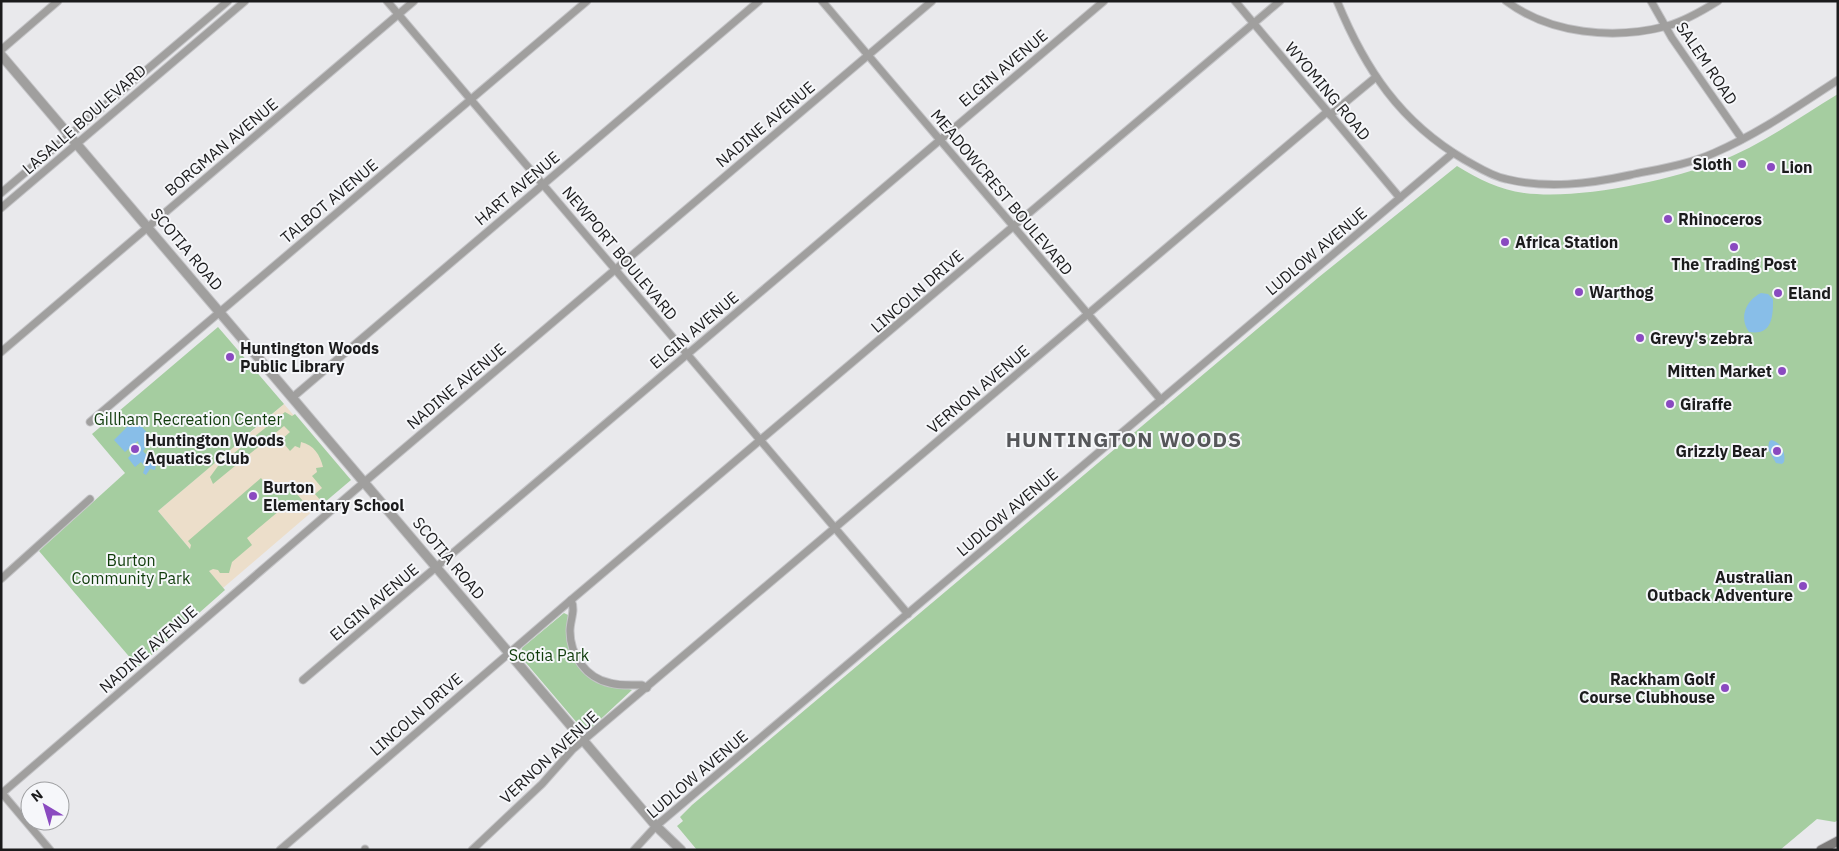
<svg xmlns="http://www.w3.org/2000/svg" width="1839" height="851" viewBox="0 0 1839 851" font-family="'IBM Plex Sans',sans-serif">
  <rect width="100%" height="100%" fill="#e9e9ec"/>
  <!-- education -->
  <path fill="#ecdeca" d="M284,404L349,480L223,588L158,511Z"/>
  <!-- green -->
  <g fill="#a5cda0">
    <path d="M1838,94V820L1835,822L1817,819L1780,850H697L677,826L683,821L680,817L692,805L1319,277L1457,166C1478,179 1500,190 1524,193C1580,200 1666,181 1718,162C1760,146 1800,117 1838,94Z"/>
    <path d="M218,327L284,404L249,433L251,436L237,447L235,446L158,511L190,549L191,545L188,541L261,478L265,483L267,481L276,491L286,482L304,502L297,506L292,500L247,538L252,545L232,562L229,573H220L218,570L213,569L209,571L225,590L138,667L39,551L125,473L92,434Z"/>
    <path d="M285,412L292,416L295,414L351,480L325,502L321,501L315,494L322,488L312,476L317,472L316,468L323,467C320,455 314,445 301,442L300,448L295,446L290,451L281,440L290,432L284,426L213,484L210,477L218,466Z"/>
    <path d="M564,613L568,615L567,629L586,674L632,690L589,730L584,731L521,657L522,648Z"/>
  </g>
  <!-- water -->
  <g fill="#88bee8">
    <path d="M1761,293L1768,294L1773,299C1773,315 1773,336 1749,332C1739,318 1745,301 1761,293Z"/>
    <path d="M135,419L150,436L144,440L145,449L143,451L150,459L154,456L157,460L155,470L150,469L146,475L143,473L145,467L141,462L135,467L128,458L139,446L138,441L125,452L114,440Z"/>
    <path d="M1771,440C1781,442 1786,453 1784,462L1782,464L1776,463L1768,449L1769,442Z"/>
  </g>
  <g fill="none" stroke-linecap="round" stroke-linejoin="round">
    <defs>
      <g id="minor">
        <path d="M387,1L908,614"/>
        <path d="M822,1L1161,400"/>
        <path d="M1235,1L1400,198"/>
        <path d="M1337,1C1365,69 1400,122 1465,160C1478,167 1491,176 1506,179C1547,189 1589,184 1630,175C1658,169 1687,165 1714,153C1758,134 1798,106 1838,80"/>
        <path d="M1506,1C1550,34 1614,40 1667,26C1685,21 1702,11 1718,1"/>
        <path d="M1651,1L1672,38L1742,139"/>
        <path d="M1,50L58,1"/>
        <path d="M1330,115L1376,77"/>
        <path d="M1,193L228,1"/>
        <path d="M1,208L245,1"/>
        <path d="M1,352L414,1"/>
        <path d="M293,397L759,1"/>
        <path d="M90,422L587,1"/>
        <path d="M1,579L90,499"/>
        <path d="M571,600C576,610 570,620 570,631C570,655 586,678 610,683C621,686 631,685 642,685L647,688"/>
        <path d="M303,680L1104,1"/>
        <path d="M1,792L50,850"/>
        <path d="M1,794L355,490L932,1"/>
        <path d="M365,849V850"/>
        <path d="M280,850L571,600L1280,1"/>
        <path d="M472,850L542,784L573,749L1327,112"/>
        <path d="M634,850L656,826L1453,153"/>
      </g>
      <path id="tertiary" d="M1,55L656,826L681,850"/>
      <path id="secondary" d="M1821,850L1838,841"/>
    </defs>
    <!-- minor casing -->
    <use href="#minor" stroke="#c4c4c7" stroke-width="9"/>
    <!-- tertiary casing -->
    <use href="#tertiary" stroke="#c4c4c7" stroke-width="11"/>
    <!-- secondary casing -->
    <use href="#secondary" stroke="#c4c4c7" stroke-width="11"/>
    <!-- minor -->
    <use href="#minor" stroke="#a09f9e" stroke-width="7"/>
    <!-- tertiary -->
    <use href="#tertiary" stroke="#a09f9e" stroke-width="9"/>
    <!-- secondary -->
    <use href="#secondary" stroke="#7d7b7a" stroke-width="9"/>
  </g>
  <!-- markers -->
  <g fill="#8a4ac0" stroke="#f6f7fa" stroke-width="2">
    <circle cx="1742" cy="164" r="5"/>
    <circle cx="1771" cy="167" r="5"/>
    <circle cx="1668" cy="219" r="5"/>
    <circle cx="1505" cy="242" r="5"/>
    <circle cx="1734" cy="247" r="5"/>
    <circle cx="1579" cy="292" r="5"/>
    <circle cx="1778" cy="293" r="5"/>
    <circle cx="1640" cy="338" r="5"/>
    <circle cx="230" cy="357" r="5"/>
    <circle cx="1782" cy="371" r="5"/>
    <circle cx="1670" cy="404" r="5"/>
    <circle cx="135" cy="449" r="5"/>
    <circle cx="1777" cy="451" r="5"/>
    <circle cx="253" cy="496" r="5"/>
    <circle cx="1803" cy="586" r="5"/>
    <circle cx="1725" cy="688" r="5"/>
  </g>
  <g text-anchor="middle" dominant-baseline="central" stroke-width="4" stroke-linejoin="round" paint-order="stroke">
    <!-- street labels -->
    <g font-size="16" fill="#1b1b1c" stroke="#f6f7fa">
      <text transform="translate(1707 63) rotate(56)">SALEM ROAD</text>
      <text transform="translate(1003 68) rotate(-40)">ELGIN AVENUE</text>
      <text transform="translate(1328 91) rotate(50)">WYOMING ROAD</text>
      <text transform="translate(84 119) rotate(-41)">LASALLE BOULEVARD</text>
      <text transform="translate(765 124) rotate(-40)">NADINE AVENUE</text>
      <text transform="translate(221 147) rotate(-40)">BORGMAN AVENUE</text>
      <text transform="translate(517 188) rotate(-40)">HART AVENUE</text>
      <text transform="translate(1002 192) rotate(50)">MEADOWCREST BOULEVARD</text>
      <text transform="translate(329 201) rotate(-40)">TALBOT AVENUE</text>
      <text transform="translate(187 249) rotate(50)">SCOTIA ROAD</text>
      <text transform="translate(1316 251) rotate(-40)">LUDLOW AVENUE</text>
      <text transform="translate(620 253) rotate(50)">NEWPORT BOULEVARD</text>
      <text transform="translate(917 291) rotate(-41)">LINCOLN DRIVE</text>
      <text transform="translate(694 330) rotate(-40)">ELGIN AVENUE</text>
      <text transform="translate(456 386) rotate(-40)">NADINE AVENUE</text>
      <text transform="translate(978 389) rotate(-40)">VERNON AVENUE</text>
      <text transform="translate(1007 512) rotate(-40)">LUDLOW AVENUE</text>
      <text transform="translate(449 558) rotate(50)">SCOTIA ROAD</text>
      <text transform="translate(374 602) rotate(-40)">ELGIN AVENUE</text>
      <text transform="translate(148 649) rotate(-41)">NADINE AVENUE</text>
      <text transform="translate(416 714) rotate(-41)">LINCOLN DRIVE</text>
      <text transform="translate(549 757) rotate(-43)">VERNON AVENUE</text>
      <text transform="translate(697 774) rotate(-40)">LUDLOW AVENUE</text>
    </g>
    <!-- poi labels -->
    <g font-size="16" font-weight="bold" fill="#1b1b1c" stroke="#f6f7fa" text-anchor="start">
      <text x="1732" y="164" text-anchor="end">Sloth</text>
      <text x="1781" y="167">Lion</text>
      <text x="1678" y="219">Rhinoceros</text>
      <text x="1515" y="242">Africa Station</text>
      <text x="1734" y="264" text-anchor="middle">The Trading Post</text>
      <text x="1589" y="292">Warthog</text>
      <text x="1788" y="293">Eland</text>
      <text x="1650" y="338">Grevy's zebra</text>
      <text x="240" y="348">Huntington Woods<tspan x="240" dy="18">Public Library</tspan></text>
      <text x="1772" y="371" text-anchor="end">Mitten Market</text>
      <text x="1680" y="404">Giraffe</text>
      <text x="145" y="440">Huntington Woods<tspan x="145" dy="18">Aquatics Club</tspan></text>
      <text x="1767" y="451" text-anchor="end">Grizzly Bear</text>
      <text x="263" y="487">Burton<tspan x="263" dy="18">Elementary School</tspan></text>
      <text x="1793" y="577" text-anchor="end">Australian<tspan x="1793" dy="18">Outback Adventure</tspan></text>
      <text x="1715" y="679" text-anchor="end">Rackham Golf<tspan x="1715" dy="18">Course Clubhouse</tspan></text>
    </g>
    <!-- park labels -->
    <g font-size="16" fill="#103c0b" stroke="#f6f7fa">
      <text x="188" y="419">Gillham Recreation Center</text>
      <text x="131" y="560">Burton<tspan x="131" dy="18">Community Park</tspan></text>
      <text x="549" y="655">Scotia Park</text>
    </g>
    <!-- district labels -->
    <g font-size="21" font-weight="bold" letter-spacing="1" fill="#56575a" stroke="#f6f7fa">
      <text x="1124" y="439">HUNTINGTON WOODS</text>
    </g>
  </g>
  <!-- border -->
  <rect width="1839" height="851" fill="none" stroke="#1b1b1c" stroke-width="5"/>
  <!-- north arrow -->
  <g transform="translate(45 806) rotate(322)"><circle r="24" fill="#f6f7fa" stroke="#9e9fa1"/>
  <path d="M0-4L9 19L0 12L-9 19Z" fill="#8a4ac0"/>
  <text y="-8" font-size="14" font-weight="bold" text-anchor="middle" fill="#1b1b1c">N</text>
  </g>
</svg>
